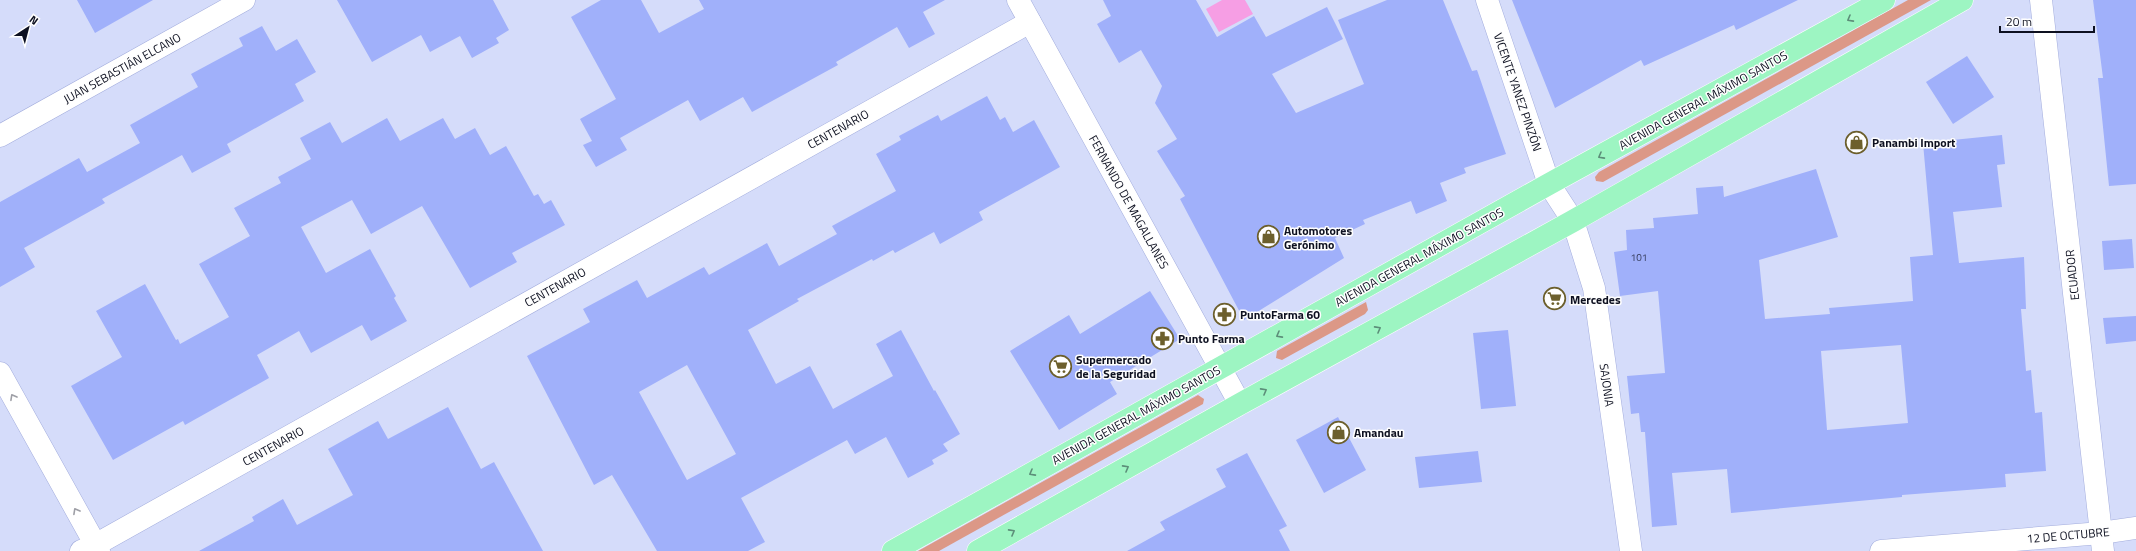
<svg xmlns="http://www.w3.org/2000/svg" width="2136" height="551" viewBox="0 0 2136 551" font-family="'Titillium Web',sans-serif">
  <rect width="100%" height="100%" fill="#d5dcfa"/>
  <!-- green -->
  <g fill="#dc9887">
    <path d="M1908,0H1931L1603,182L1596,181L1595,177L1599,172Z"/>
    <path d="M1366,302L1368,310L1365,314L1282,360L1276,358L1277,351Z"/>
    <path d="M1198,395L1204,399L1203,404L939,551H918Z"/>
  </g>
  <!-- water -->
  <path fill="#f69ee4" d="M1222,0H1245L1253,14L1219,32L1206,9Z"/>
  <!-- building -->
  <g fill="#a0b0fa" fill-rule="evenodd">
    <path d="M77,0H153L95,33Z"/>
    <path d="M337,0H493L509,30L496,38L499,43L472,58L460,36L430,52L421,35L372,62Z"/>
    <path d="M601,0H641L659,33L704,9L699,0H945L923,12L935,34L909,48L897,27L836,62L838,65L752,112L743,97L700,121L688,100L620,138L627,150L596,167L583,145L592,141L580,119L616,99L571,17Z"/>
    <path d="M1103,0H1196L1217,37L1254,16L1266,37L1327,7L1343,39L1272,74L1296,113L1364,84L1338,20L1387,0H1443L1472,71L1477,70L1506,154L1464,168L1466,173L1440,183L1447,201L1416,214L1411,201L1363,220L1365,224L1335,238L1344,258L1244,320L1180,199L1185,196L1157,151L1177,139L1155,103L1162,86L1141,50L1119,63L1097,24L1111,16Z"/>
    <path d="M1512,0H1798L1736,30L1734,25L1644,66L1641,60L1555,108Z"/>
    <path d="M2093,0H2136V184L2109,186L2098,78H2103Z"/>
    <path d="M262,26L276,51L297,39L316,72L295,84L304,101L227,144L231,152L192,173L182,155L102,199L105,203L24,248L35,267L0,287V202L79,158L87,172L140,143L130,125L198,87L191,74L243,46L239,38Z"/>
    <path d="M1967,56L1994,97L1953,124L1926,82Z"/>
    <path d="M987,96L1000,120L1005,117L1013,132L1034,120L1060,167L979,212L983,220L940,244L934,232L895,253L893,250L873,261L872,259L797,299L799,301L748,330L776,384L810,366L833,409L893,376L876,344L901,330L934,391L935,390L960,434L943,444L948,451L932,460L934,464L908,478L886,437L855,454L847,440L741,498L765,542L748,551H657L612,475L594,485L527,356L590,322L583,309L637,280L647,298L704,267L709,275L767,243L779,266L837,234L832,226L896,191L876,154L901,140L899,136L938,115L941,121ZM687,365L736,454L687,480L639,392Z"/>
    <path d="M387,118L400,141L443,118L455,139L475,128L490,155L506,146L534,196L538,194L544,204L551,200L565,225L512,253L517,262L470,288L422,206L371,234L352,200L301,227L326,273L370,249L396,296L394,298L407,321L371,341L362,325L311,353L299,331L257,355L269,378L185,425L183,421L113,460L71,386L122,357L96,311L145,284L176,340L178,339L180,344L229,317L199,264L250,236L234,208L281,183L278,177L311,159L300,138L330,122L342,143Z"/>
    <path d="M2002,135L2005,164L1997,165L2002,207L1953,212L1959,263L2024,257L2026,309H2021L2026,371L2031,370L2035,413L2042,412L2046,471L2005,474L2006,487L1902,495V497L1731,513L1727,469L1672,473L1677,525L1652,527L1645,432H1641L1639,413L1631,414L1627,376L1665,373L1658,291L1620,296L1614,252L1627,250L1626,230L1654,228L1653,218L1698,214L1696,188L1723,186L1724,197L1816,169L1838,237L1759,260L1765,319L1830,314L1829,308L1913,301L1910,257L1933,255L1923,143ZM1901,345L1908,423L1827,430L1821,351Z"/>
    <path d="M2132,239L2134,268L2104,270L2102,241Z"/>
    <path d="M1150,291L1180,339L1110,382L1117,394L1059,430L1010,351L1069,315L1080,334Z"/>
    <path d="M2136,316V341L2106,344L2103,318Z"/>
    <path d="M1508,330L1516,406L1481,409L1473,333Z"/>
    <path d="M448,407L481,469L494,462L543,551H199L254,521L252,517L283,499L297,525L353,495L328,449L378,421L388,439Z"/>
    <path d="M1338,417L1366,470L1324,493L1296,440Z"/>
    <path d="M1478,451L1482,482L1419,488L1415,457Z"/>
    <path d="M1247,453L1287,526L1279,530L1290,551H1127L1165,530L1160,522L1226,487L1216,469Z"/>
  </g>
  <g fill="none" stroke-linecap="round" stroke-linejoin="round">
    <defs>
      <g id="minor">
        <path d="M1018,0L1240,404"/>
        <path d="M1487,0L1549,184L1573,221L1594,288L1631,551"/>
        <path d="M2041,0L2103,551"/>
        <path d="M0,136L244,0"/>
        <path d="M0,373L99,551"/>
        <path d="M81,551L95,545L1030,22"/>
        <path d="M1881,551L2101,533L2136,528"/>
      </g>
      <g id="major">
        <path d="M893,551L1549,184L1884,0"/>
        <path d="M978,551L1240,404L1573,221L1962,0"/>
      </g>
    </defs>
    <!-- minor casing -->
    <use href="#minor" stroke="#a3addd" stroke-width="23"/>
    <!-- major casing -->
    <use href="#major" stroke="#fff" stroke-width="23"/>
    <!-- minor -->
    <use href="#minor" stroke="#fff" stroke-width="22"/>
    <!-- major -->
    <use href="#major" stroke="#9df5c2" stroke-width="22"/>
  </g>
  <!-- one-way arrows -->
  <defs><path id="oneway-chevron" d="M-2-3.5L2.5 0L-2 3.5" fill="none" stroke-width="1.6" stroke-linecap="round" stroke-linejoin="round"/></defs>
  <g stroke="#5c8e79">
    <use href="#oneway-chevron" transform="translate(1850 19) rotate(151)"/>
    <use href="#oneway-chevron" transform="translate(1601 156) rotate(151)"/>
    <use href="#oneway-chevron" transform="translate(1378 329) rotate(-29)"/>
    <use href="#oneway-chevron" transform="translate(1279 335) rotate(151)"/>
    <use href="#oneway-chevron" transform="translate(1264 391) rotate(-29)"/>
    <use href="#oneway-chevron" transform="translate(1126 468) rotate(-29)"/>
    <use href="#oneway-chevron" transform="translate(1032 473) rotate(151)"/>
    <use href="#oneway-chevron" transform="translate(1012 532) rotate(-29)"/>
  </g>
  <g stroke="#9e9fa6">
    <use href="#oneway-chevron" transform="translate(13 397) rotate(-119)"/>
    <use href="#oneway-chevron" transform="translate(76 511) rotate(-119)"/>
  </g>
  <!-- icons -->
  <defs>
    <symbol id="shop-ring" viewBox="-11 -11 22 22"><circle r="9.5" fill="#fefefe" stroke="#6c5f2c" stroke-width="1.5"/><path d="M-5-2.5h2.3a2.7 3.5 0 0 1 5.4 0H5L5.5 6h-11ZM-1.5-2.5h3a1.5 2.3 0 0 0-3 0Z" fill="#6c5f2c"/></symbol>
    <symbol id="supermarket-ring" viewBox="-11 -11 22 22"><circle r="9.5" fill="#fefefe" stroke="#6c5f2c" stroke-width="1.5"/><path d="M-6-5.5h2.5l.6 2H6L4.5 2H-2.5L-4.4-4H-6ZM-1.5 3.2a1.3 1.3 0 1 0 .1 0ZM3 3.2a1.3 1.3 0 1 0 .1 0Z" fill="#6c5f2c"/></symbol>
    <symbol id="pharmacy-ring" viewBox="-11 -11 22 22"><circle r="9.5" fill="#fefefe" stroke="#6c5f2c" stroke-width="1.5"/><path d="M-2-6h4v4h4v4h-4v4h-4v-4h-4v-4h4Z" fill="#6c5f2c"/></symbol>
  </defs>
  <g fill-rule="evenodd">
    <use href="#shop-ring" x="1844" y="130" width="25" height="25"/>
    <use href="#shop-ring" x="1256" y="224" width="25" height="25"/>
    <use href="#supermarket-ring" x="1542" y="286" width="25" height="25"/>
    <use href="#pharmacy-ring" x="1212" y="302" width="25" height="25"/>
    <use href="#pharmacy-ring" x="1150" y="326" width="25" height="25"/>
    <use href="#supermarket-ring" x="1048" y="354" width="25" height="25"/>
    <use href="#shop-ring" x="1326" y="420" width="25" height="25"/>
  </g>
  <g text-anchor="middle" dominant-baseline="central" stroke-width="3" stroke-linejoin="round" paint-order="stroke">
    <!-- number labels -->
    <g font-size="10" fill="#323856">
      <text x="1639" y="257">101</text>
    </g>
    <!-- street labels -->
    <g font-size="12" fill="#0d1020" stroke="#fefefe">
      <text transform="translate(122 68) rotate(-29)">JUAN SEBASTIÁN ELCANO</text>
      <text transform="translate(1518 92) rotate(71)">VICENTE YANEZ PINZÓN</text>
      <text transform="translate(1703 100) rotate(-29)">AVENIDA GENERAL MÁXIMO SANTOS</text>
      <text transform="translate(838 129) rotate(-29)">CENTENARIO</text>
      <text transform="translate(1129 202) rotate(61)">FERNANDO DE MAGALLANES</text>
      <text transform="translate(1419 257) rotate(-29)">AVENIDA GENERAL MÁXIMO SANTOS</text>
      <text transform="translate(2072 275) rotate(-96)">ECUADOR</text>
      <text transform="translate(555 287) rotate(-29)">CENTENARIO</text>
      <text transform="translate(1607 385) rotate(82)">SAJONIA</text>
      <text transform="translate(1136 415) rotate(-29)">AVENIDA GENERAL MÁXIMO SANTOS</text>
      <text transform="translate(273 446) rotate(-29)">CENTENARIO</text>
      <text transform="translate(2068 535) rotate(-5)">12 DE OCTUBRE</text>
    </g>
    <!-- poi labels -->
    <g font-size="12" font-weight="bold" fill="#0d1020" stroke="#fefefe" text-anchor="start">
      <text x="1872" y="142">Panambi Import</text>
      <text x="1284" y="230">Automotores<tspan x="1284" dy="14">Gerónimo</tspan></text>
      <text x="1570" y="299">Mercedes</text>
      <text x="1240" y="314">PuntoFarma 60</text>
      <text x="1178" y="338">Punto Farma</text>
      <text x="1076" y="359">Supermercado<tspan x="1076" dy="14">de la Seguridad</tspan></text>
      <text x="1354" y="432">Amandau</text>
    </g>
  </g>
  <!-- north arrow -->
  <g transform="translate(28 28) rotate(36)" stroke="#fefefe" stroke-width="3" paint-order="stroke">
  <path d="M0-3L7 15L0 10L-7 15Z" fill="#0d1020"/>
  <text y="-6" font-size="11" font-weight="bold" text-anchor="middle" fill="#0d1020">N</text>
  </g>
  <!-- scale -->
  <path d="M2000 26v6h94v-6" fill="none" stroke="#0d1020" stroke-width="2"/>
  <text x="2006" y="26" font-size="12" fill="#0d1020" stroke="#fefefe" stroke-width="3" paint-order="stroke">20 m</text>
</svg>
